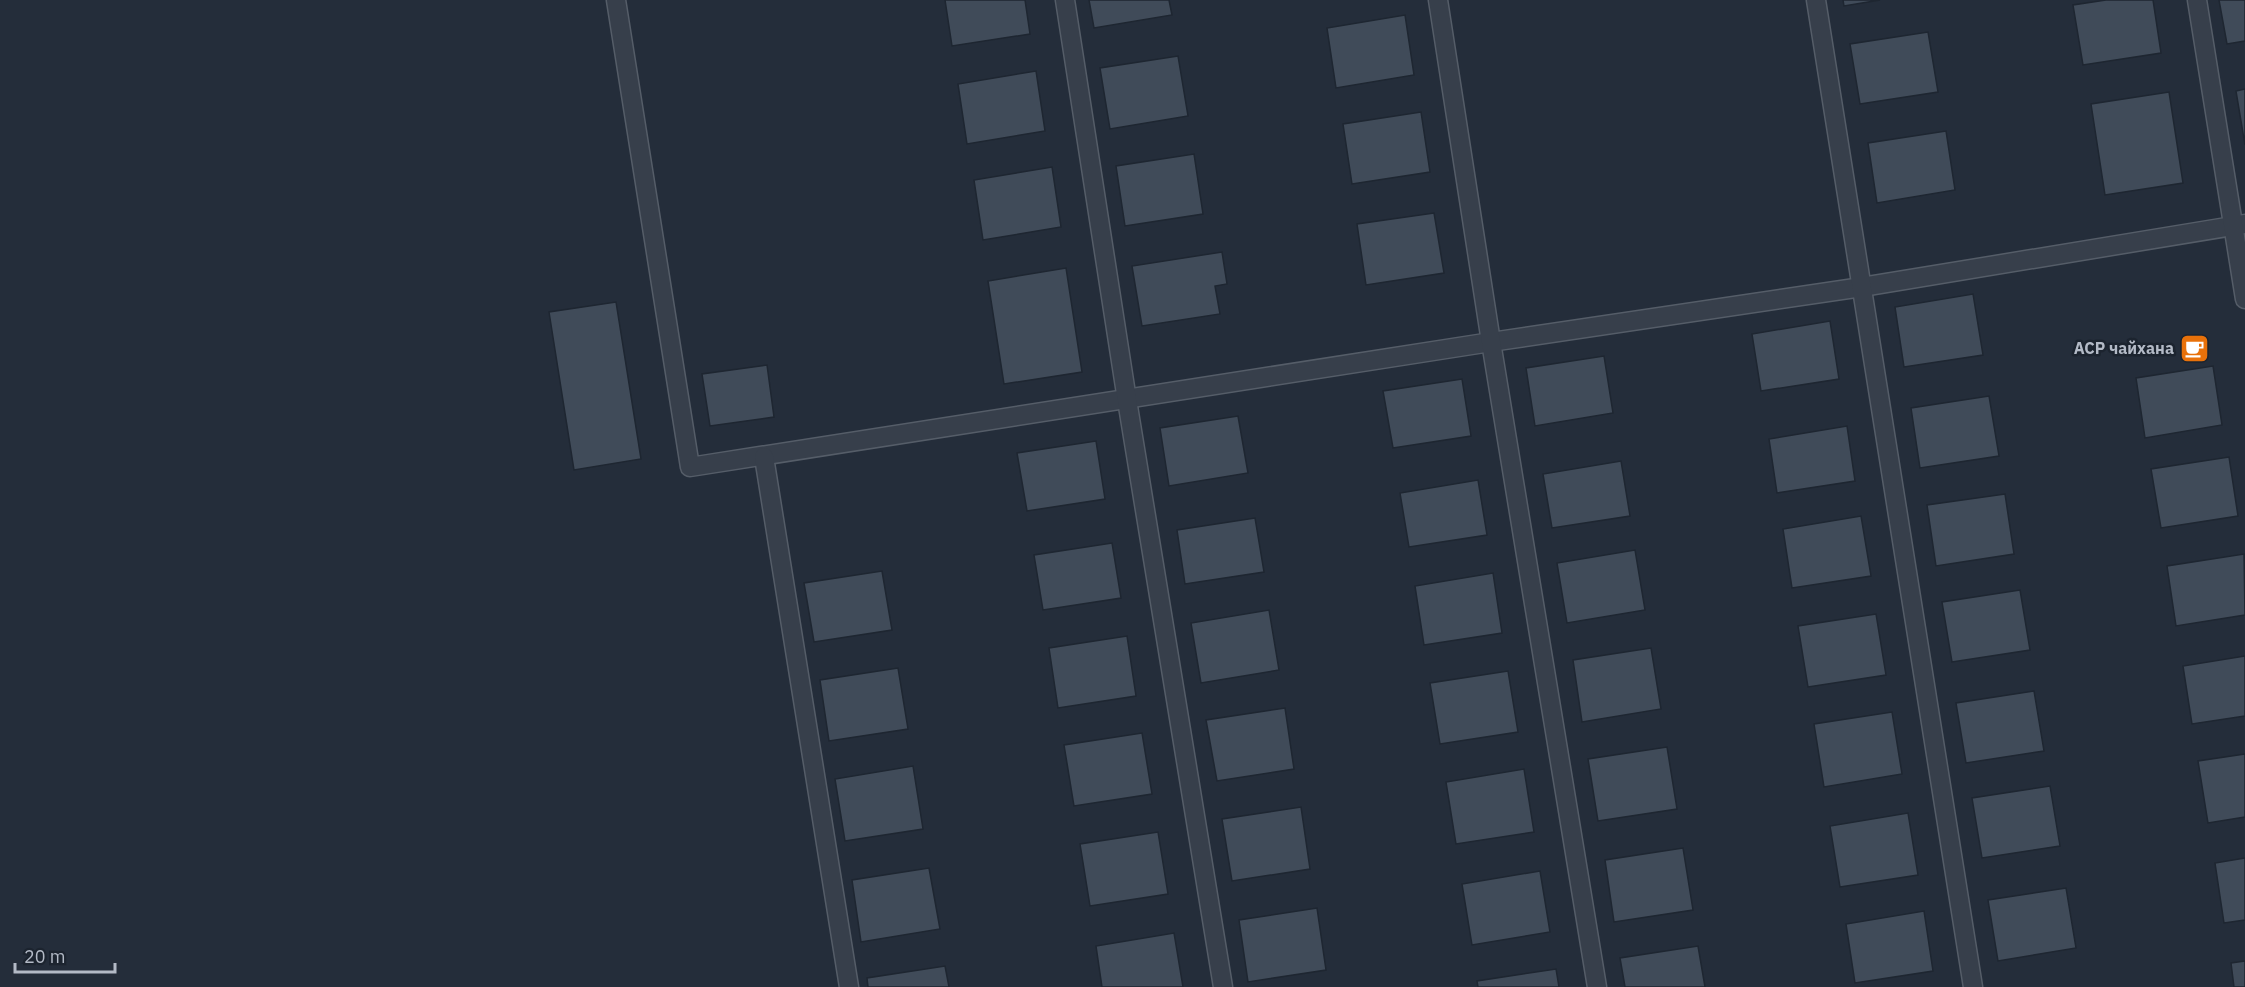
<svg xmlns="http://www.w3.org/2000/svg" width="2245" height="987" viewBox="0 0 2245 987" font-family="'IBM Plex Sans',sans-serif">
  <rect width="100%" height="100%" fill="#242d3a"/>
  <!-- building -->
  <g fill="#404b59" stroke="#1e2631" stroke-width="1.5">
    <path d="M945,0H1025L1030,34L952,46Z"/>
    <path d="M1089,0H1169L1172,15L1094,28Z"/>
    <path d="M1843,0H1880L1844,6Z"/>
    <path d="M2106,0H2153L2161,53L2083,65L2073,5Z"/>
    <path d="M2219,0H2245V41L2227,44Z"/>
    <path d="M1405,15L1414,75L1336,88L1327,28Z"/>
    <path d="M1928,32L1938,92L1860,104L1850,44Z"/>
    <path d="M1178,56L1188,116L1110,129L1100,68Z"/>
    <path d="M1036,71L1045,131L967,144L958,84Z"/>
    <path d="M2245,89V145L2236,91Z"/>
    <path d="M2169,92L2183,183L2105,195L2091,104Z"/>
    <path d="M1421,112L1430,172L1352,184L1343,124Z"/>
    <path d="M1946,131L1955,190L1877,203L1868,143Z"/>
    <path d="M1194,154L1203,214L1125,226L1116,166Z"/>
    <path d="M1052,167L1061,227L983,240L974,180Z"/>
    <path d="M1434,213L1444,273L1366,285L1357,224Z"/>
    <path d="M1222,252L1227,284L1215,286L1220,314L1142,326L1132,266Z"/>
    <path d="M1066,268L1082,372L1004,384L988,281Z"/>
    <path d="M1973,294L1983,355L1904,367L1895,307Z"/>
    <path d="M616,302L641,459L574,470L549,312Z"/>
    <path d="M1830,321L1839,379L1761,391L1752,334Z"/>
    <path d="M1604,356L1613,413L1535,426L1526,368Z"/>
    <path d="M767,365L774,417L710,426L702,374Z"/>
    <path d="M2213,366L2222,425L2145,438L2136,378Z"/>
    <path d="M1462,379L1471,436L1393,448L1383,391Z"/>
    <path d="M1989,396L1999,456L1920,468L1911,408Z"/>
    <path d="M1238,416L1248,473L1169,486L1160,428Z"/>
    <path d="M1847,426L1855,481L1777,493L1769,439Z"/>
    <path d="M1096,441L1105,499L1027,511L1017,453Z"/>
    <path d="M2229,457L2238,516L2161,528L2151,469Z"/>
    <path d="M1621,461L1630,516L1552,528L1543,474Z"/>
    <path d="M1478,480L1487,535L1409,547L1400,493Z"/>
    <path d="M2005,494L2014,554L1936,566L1927,505Z"/>
    <path d="M1861,516L1871,576L1792,588L1783,529Z"/>
    <path d="M1255,518L1264,572L1185,584L1177,530Z"/>
    <path d="M1112,543L1121,598L1043,610L1034,555Z"/>
    <path d="M1635,550L1645,610L1567,623L1557,563Z"/>
    <path d="M2244,554L2245,615L2176,626L2167,566Z"/>
    <path d="M882,571L892,630L814,642L804,583Z"/>
    <path d="M1493,573L1502,633L1424,645L1415,586Z"/>
    <path d="M2020,590L2030,650L1952,662L1942,602Z"/>
    <path d="M1269,610L1279,670L1201,683L1191,623Z"/>
    <path d="M1876,614L1886,675L1808,687L1798,626Z"/>
    <path d="M1127,636L1136,696L1058,708L1049,648Z"/>
    <path d="M1651,648L1661,709L1582,722L1573,660Z"/>
    <path d="M2245,656V716L2192,724L2183,666Z"/>
    <path d="M898,668L908,729L829,741L820,680Z"/>
    <path d="M1508,671L1518,732L1440,744L1430,683Z"/>
    <path d="M2034,691L2044,751L1966,763L1956,703Z"/>
    <path d="M1285,708L1294,769L1217,781L1206,720Z"/>
    <path d="M1892,712L1902,774L1824,787L1814,724Z"/>
    <path d="M1142,733L1152,794L1074,806L1064,745Z"/>
    <path d="M1667,747L1677,809L1598,821L1588,759Z"/>
    <path d="M2245,754V817L2208,823L2198,761Z"/>
    <path d="M913,766L923,829L845,841L835,779Z"/>
    <path d="M1524,769L1534,832L1456,844L1446,782Z"/>
    <path d="M2050,786L2060,846L1982,858L1972,798Z"/>
    <path d="M1301,807L1310,869L1232,881L1222,819Z"/>
    <path d="M1908,813L1918,875L1840,887L1830,826Z"/>
    <path d="M1158,832L1168,894L1090,906L1080,844Z"/>
    <path d="M1683,848L1693,910L1614,922L1605,860Z"/>
    <path d="M2245,858V920L2224,923L2215,863Z"/>
    <path d="M929,868L940,929L861,942L852,880Z"/>
    <path d="M1540,871L1550,932L1472,945L1462,884Z"/>
    <path d="M2066,888L2076,948L1998,961L1988,900Z"/>
    <path d="M1317,908L1326,970L1248,982L1239,920Z"/>
    <path d="M1924,911L1933,971L1855,983L1846,924Z"/>
    <path d="M1174,933L1183,987H1102L1096,946Z"/>
    <path d="M1698,946L1705,987H1625L1620,958Z"/>
    <path d="M2245,961V987H2234L2231,963Z"/>
    <path d="M945,966L949,987H868L867,978Z"/>
    <path d="M1556,969L1559,987H1478L1477,981Z"/>
  </g>
  <g fill="none" stroke-linecap="round" stroke-linejoin="round">
    <defs>
      <g id="service">
        <path d="M616,0L690,467L1491,342L1862,287L2245,224"/>
        <path d="M1065,0L1127,400L1223,987"/>
        <path d="M1438,0L1491,342L1597,987"/>
        <path d="M1816,0L1973,987"/>
        <path d="M2197,0L2245,299"/>
        <path d="M764,457L849,987"/>
      </g>
    </defs>
    <!-- service casing -->
    <use href="#service" stroke="#555d68" stroke-width="21"/>
    <!-- service -->
    <use href="#service" stroke="#373f4b" stroke-width="18"/>
  </g>
  <!-- icons -->
  <defs>
    <symbol id="cafe-square" viewBox="-11 -11 22 22"><rect x="-9" y="-9" width="18" height="18" rx="4" fill="#e8710a" stroke="#1c242f"/><path d="M-5.5-4.5H6V0H3Q3 3.5 0 3.5H-2.5Q-5.5 3.5-5.5 0ZM3-3.2v2h1.7v-2ZM-6 4.5H4V6H-6Z" fill="#fff"/></symbol>
  </defs>
  <g fill-rule="evenodd">
    <use href="#cafe-square" x="2178" y="332" width="33" height="33"/>
  </g>
  <g text-anchor="middle" dominant-baseline="central" stroke-width="5" stroke-linejoin="round" paint-order="stroke">
    <!-- poi labels -->
    <g font-size="16" font-weight="bold" fill="#b3bac6" stroke="#1c242f" text-anchor="end">
      <text x="2174" y="348">АСР чайхана</text>
    </g>
  </g>
  <!-- scale -->
  <path d="M15 963v9h100v-9" fill="none" stroke="#b3bac6" stroke-width="3"/>
  <text x="24" y="963" font-size="18" fill="#b3bac6" stroke="#1c242f" stroke-width="4.5" paint-order="stroke">20 m</text>
</svg>
